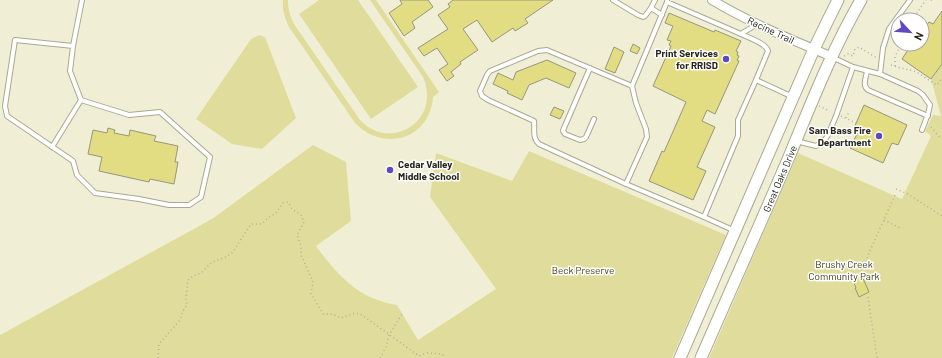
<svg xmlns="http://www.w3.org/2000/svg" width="942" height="358" viewBox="0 0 942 358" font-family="Barlow,sans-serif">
  <rect width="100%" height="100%" fill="#f0efd5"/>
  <!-- green -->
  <g fill="#e0dd9c">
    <path d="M283,0H288C288,9 290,16 294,24L360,120C391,153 442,120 423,77L370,0H376L439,92L433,97C430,139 384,153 355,123L289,27C285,18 282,10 283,0Z"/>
    <path d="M319,0H358L418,87L371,119L299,14Z"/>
    <path d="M259,35L265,37L296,118L262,149L232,144L196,119L251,39Z"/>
    <path d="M942,64V358H709L798,153L902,199L931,136L925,131L933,115L941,116L931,79Z"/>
    <path d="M313,145L346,162L351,221L316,246C333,269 353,293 381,301C386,303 392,304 397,305L418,340L496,289L430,197L436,153L512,181L529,151L726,235L672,358H0V335L212,219Z"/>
  </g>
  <!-- building -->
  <g fill="#e2dd82" stroke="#97967d">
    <path d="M400,0H428L433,7L412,22L415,28L404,36L389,13L402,4Z"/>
    <path d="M453,0H553L525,19L528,23L515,31L513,28L492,42L477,20L463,29L478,50L460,62L461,64L451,72L454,76L447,81L439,70L448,64L437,48L424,56L418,48L448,29L438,15L450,7L448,4Z"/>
    <path d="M942,11V64L931,79L902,59L912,44H922V37L926,26L929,22L933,24Z"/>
    <path d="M669,13L714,32L715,30L741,41L736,51L738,52L737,55L739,56L737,60L739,61L715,114L707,110L702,121L715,127L697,167L706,171L693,200L649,181L662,151L664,152L686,102L653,86L671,46L669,45L671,41L667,40L673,26L665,23Z"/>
    <path d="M633,44L640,48L637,54L630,51Z"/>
    <path d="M614,47L624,52L615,73L605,69Z"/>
    <path d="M547,60L576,73L569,88L546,78L529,85L522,100L507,93L508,91L493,84L498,73L513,80L516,72Z"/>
    <path d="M864,105L907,125L898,145L892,143L883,163L850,148L859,130L854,128Z"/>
    <path d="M554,107L564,111L560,119L550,115Z"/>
    <path d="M108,128L115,130L114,133L129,136L130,130L156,136L154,141L178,146L175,162H178L174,184L150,179L149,182L99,171L102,157L88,154L93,130L107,133Z"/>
    <path d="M861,274L869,292L859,297L855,288H856L852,278Z"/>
  </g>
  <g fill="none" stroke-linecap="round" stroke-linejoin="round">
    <defs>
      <g id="lane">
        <path d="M613,0L638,15L643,17L645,16L651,8L662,15"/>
        <path d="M667,0V2L741,34L757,24"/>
        <path d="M667,2L632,86L636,103L646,129L647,137L626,184L704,217"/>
        <path d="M651,8L655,0"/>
        <path d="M741,34C749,38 766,43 768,51L756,80"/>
        <path d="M73,46L15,40L5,106L7,116L73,161L77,175L95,193L139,199L169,205H189L201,197L210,157L160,112L129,115L81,100L70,71L73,46L82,0"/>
        <path d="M832,57L853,67L880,74L918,91L923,95L930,105L928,114L922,130"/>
        <path d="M590,68L564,128L563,131L565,134L580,140L584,139L586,137L594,119"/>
        <path d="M867,71C866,78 862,85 868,90L928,116"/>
        <path d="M880,74L883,48L889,29L910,0"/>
        <path d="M796,141L816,146L824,141L828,135L836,116L853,67"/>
        <path d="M52,147L81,100"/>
        <path d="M626,184L539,144C532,138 535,130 534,121L488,100L482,96L480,91L487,75L490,71L538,51L547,50L632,86"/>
        <path d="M735,231L704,217L738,136V120L756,80L793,97"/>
      </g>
      <path id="street" d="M712,0C750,23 791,39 832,57"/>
      <g id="secondary">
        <path d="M680,358L814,49L828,20L838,0"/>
        <path id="s1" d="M701,358C730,291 760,225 789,157C811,104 832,50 861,0"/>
      </g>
    </defs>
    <!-- lane casing -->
    <use href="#lane" stroke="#aaa990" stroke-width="6"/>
    <!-- street casing -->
    <use href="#street" stroke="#aaa990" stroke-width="10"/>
    <!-- secondary casing -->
    <use href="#secondary" stroke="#aaa990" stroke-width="13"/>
    <!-- path -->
    <g stroke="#b1b09b" stroke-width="1.5" stroke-dasharray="1 3" stroke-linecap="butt">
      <path d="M931,0L933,1L934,0"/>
      <path d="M912,20L926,0"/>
      <path d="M922,23L926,26"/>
      <path d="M844,56L848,54L853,56L855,49L859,47L877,58"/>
      <path d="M891,65C899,68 906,69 914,71C921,74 929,81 937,85L942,78"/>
      <path d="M895,66V57L900,46L899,44"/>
      <path d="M819,106L830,111"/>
      <path d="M841,116L856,123"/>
      <path d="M846,118L849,112"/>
      <path d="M931,127L940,138H942"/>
      <path d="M896,189L908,194L942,216"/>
      <path d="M884,220L900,228"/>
      <path d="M853,276L859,274L861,271L895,195L894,193"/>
      <path d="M868,297L877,358"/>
      <path d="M158,358L159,344L180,320L183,311L187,305L186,299L188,280L193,276L201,273L212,262L226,257L233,252L251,224H262L268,218L276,213L283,203L288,202L292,209L301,215L304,222L297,235L301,246V255L313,282L311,294L323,314H332L341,318L355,313L362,315L419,356L427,353L442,354L445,358"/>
      <path d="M380,358L386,347L389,335L402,314"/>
    </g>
    <!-- lane -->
    <use href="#lane" stroke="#fff" stroke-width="4"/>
    <!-- street -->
    <use href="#street" stroke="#fff" stroke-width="8"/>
    <!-- secondary -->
    <use href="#secondary" stroke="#fff" stroke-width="11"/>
  </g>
  <!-- markers -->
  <g fill="#5e49c2" stroke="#fff" stroke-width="1.5">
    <circle cx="726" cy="59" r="4"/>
    <circle cx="879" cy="136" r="4"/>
    <circle cx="390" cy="170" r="4"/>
  </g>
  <g text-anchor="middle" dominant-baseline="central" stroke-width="3" stroke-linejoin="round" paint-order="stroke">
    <!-- street labels -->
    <g font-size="10" fill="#26251b" stroke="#fff">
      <text transform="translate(771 30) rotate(25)">Racine Trail</text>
      <text stroke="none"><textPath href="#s1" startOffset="196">Great Oaks Drive</textPath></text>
    </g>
    <!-- poi labels -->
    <g font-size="10" font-weight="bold" fill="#26251b" stroke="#fff" text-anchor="end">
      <text x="718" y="53">Print Services<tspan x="718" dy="12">for RRISD</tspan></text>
      <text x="871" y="130">Sam Bass Fire<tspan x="871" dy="12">Department</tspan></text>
      <text x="398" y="164" text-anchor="start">Cedar Valley<tspan x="398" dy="12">Middle School</tspan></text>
    </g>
    <!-- park labels -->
    <g font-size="10" fill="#3e3c15" stroke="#fff">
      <text x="844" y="264">Brushy Creek<tspan x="844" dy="12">Community Park</tspan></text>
      <text x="583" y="270">Beck Preserve</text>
    </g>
  </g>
  <!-- north arrow -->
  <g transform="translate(910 32) rotate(116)"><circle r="19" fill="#ffffff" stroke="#a8a8a4"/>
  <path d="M0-3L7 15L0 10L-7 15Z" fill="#5e49c2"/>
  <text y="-6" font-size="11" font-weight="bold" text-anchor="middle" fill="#26251b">N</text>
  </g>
</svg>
